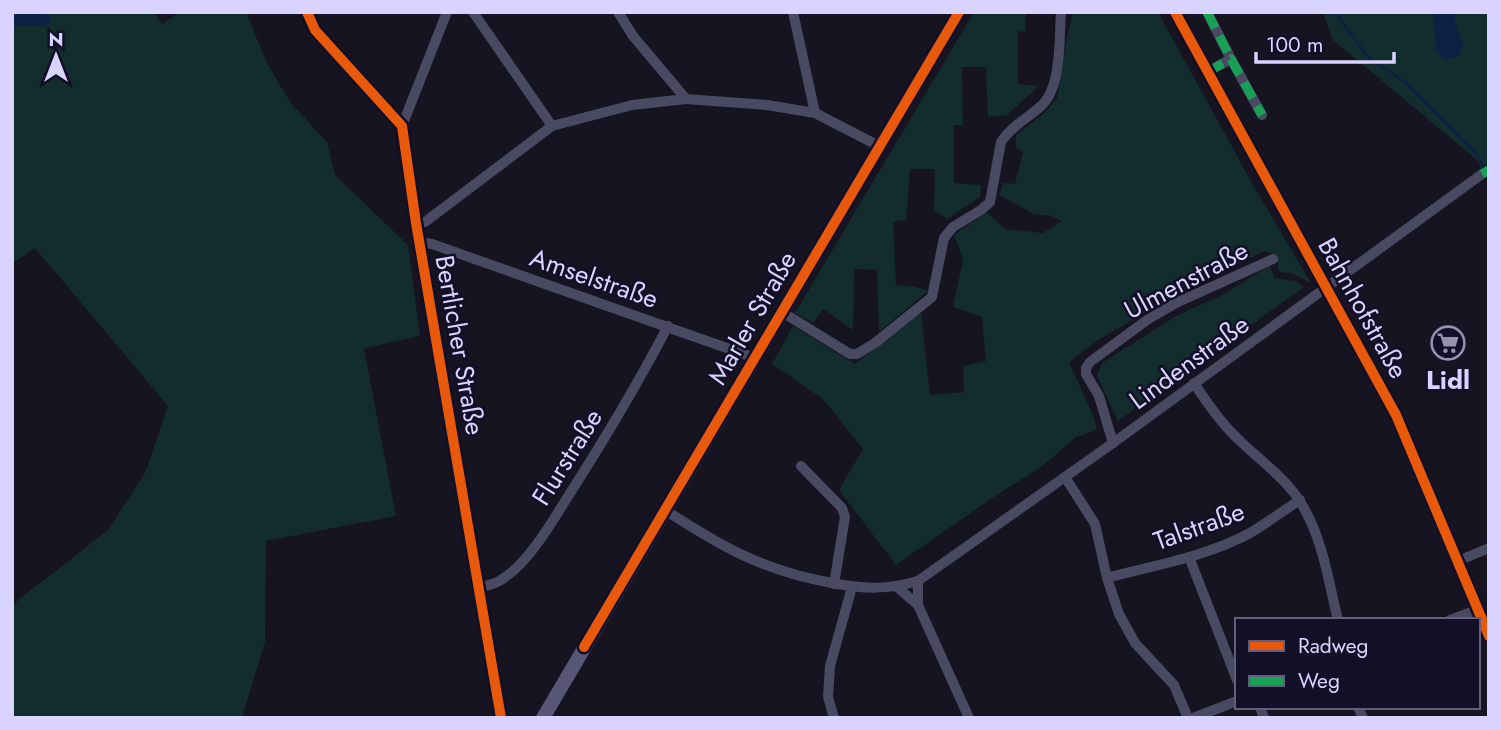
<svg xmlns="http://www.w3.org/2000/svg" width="1501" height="730" viewBox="0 0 1501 730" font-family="Jost,sans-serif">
  <rect width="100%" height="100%" fill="#161421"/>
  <!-- green -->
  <g fill="#132c2d">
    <path d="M12,12H154L162,24L179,12H246L267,63L290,102L327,142L335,175L408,245L420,336L364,348L396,516L266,541L265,642L242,718H12V605L108,530L145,473L168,406L35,248L12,264Z"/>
    <path d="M974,12H1026L1025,31L1018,32V84L1039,86L1007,115L988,117L986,67H962L963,125H954V183L981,185L980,197L947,219L934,211L935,169H910L906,220L893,222L896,285L916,287L928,291L879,332L877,270L854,269L853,330L823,309L813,323L795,313Z"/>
    <path d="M1073,12H1158L1253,185L1311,283L1291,273L1279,272L1277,256L1265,251L1192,285L1100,339L1069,362L1093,415L1097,430L1076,437L1040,468L998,494L896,565L839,490L863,449L823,399L772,364L793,326L855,364L921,312L930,395L964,392L963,366L986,361L982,317L953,307L963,260L954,235L987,212L1005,229L1043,233L1062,221L1052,216L1034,214L999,195L1003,183L1015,184L1023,152L1016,148V135L1044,113L1057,98L1066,42Z"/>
    <path d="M1323,12H1489V167L1482,172L1478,161L1332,39Z"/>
    <path d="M1270,265L1274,278L1296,281L1304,287L1118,421L1097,376L1102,363L1176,316L1222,295Z"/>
  </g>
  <!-- water -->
  <g fill="#0d2144">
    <path d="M12,12H40L50,16L51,21L45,26H12Z"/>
    <path d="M1433,12H1455V22L1463,43L1459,56L1446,60L1436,52Z"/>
  </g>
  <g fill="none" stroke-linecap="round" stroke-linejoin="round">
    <!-- stream -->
    <path stroke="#0d2144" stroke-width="2.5" d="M1335,12L1368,57L1405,82L1476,153L1489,176"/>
    <!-- street -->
    <g stroke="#4a4962" stroke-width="10">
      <path d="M307,12L315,30L402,126L416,223L501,718"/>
      <path d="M473,12L552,126"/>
      <path d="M618,12L633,36L686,99"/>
      <path d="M793,12L815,113"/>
      <path d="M1207,12L1231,59"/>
      <path d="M1207,72L1231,59L1262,115"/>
      <path d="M402,126L447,12"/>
      <path d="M416,223L425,222L552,126L632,105L686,99L767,105L815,113L879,146"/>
      <path d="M419,242L432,244L755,358"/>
      <path d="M782,312L850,354H857L875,343L932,297L944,238L953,227L981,210L990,202L1001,142C1010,127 1028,118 1041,106C1062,87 1059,39 1061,12"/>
      <path d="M1194,383C1207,403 1220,422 1237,438C1258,459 1285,477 1301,503C1323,539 1328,580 1338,620"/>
      <path d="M1113,443L1099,396L1086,374V368L1090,362L1147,320L1176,303L1273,259"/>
      <path d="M801,466L842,508L845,517L834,584"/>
      <path d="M1065,477L1095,524L1107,578L1119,614L1135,643L1174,685L1188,718"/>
      <path d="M665,510C722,547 764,571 832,583C864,589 887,590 918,581L1113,443L1482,174"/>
      <path d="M1189,557L1237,680"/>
      <path d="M1458,561L1489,548"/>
      <path d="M1107,578C1154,565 1206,557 1250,533C1267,523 1283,511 1300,500"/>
      <path d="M918,581V605L969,718"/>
      <path d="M479,587C489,585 496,584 504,578C529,561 551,524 567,498C603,442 637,385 668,326"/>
      <path d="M897,587L918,605"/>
      <path d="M1450,620L1477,610"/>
      <path d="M1260,707L1264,718"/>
      <path d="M1358,707L1363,718"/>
      <path d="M834,718L828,697L830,666L852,587"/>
      <path d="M1193,718L1237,701"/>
    </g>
    <!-- secondary -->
    <g stroke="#575674" stroke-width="14">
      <path d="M1175,12L1396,415L1489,636"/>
      <path d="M543,718L959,12"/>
    </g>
    <!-- quiet -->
    <g stroke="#1a9f57" stroke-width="9" stroke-dasharray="18 9" stroke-linecap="butt">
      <path d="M1207,12L1231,59"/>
      <path d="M1207,72L1231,59L1262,115"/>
      <path d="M1482,174L1489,170"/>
    </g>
    <defs>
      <g id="cycleway">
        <path d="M307,12L315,30L402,126L416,223L501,718"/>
        <path d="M1175,12L1396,415L1489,636"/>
        <path d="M584,647L959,12"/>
      </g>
    </defs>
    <!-- cycleway casing -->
    <use href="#cycleway" stroke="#130f26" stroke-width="15"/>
    <!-- cycleway -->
    <use href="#cycleway" stroke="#e8590c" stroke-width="10"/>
  </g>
  <!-- icons -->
  <defs>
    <symbol id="supermarket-ring" viewBox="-11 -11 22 22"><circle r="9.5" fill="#130f26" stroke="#9591b1" stroke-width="1.5"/><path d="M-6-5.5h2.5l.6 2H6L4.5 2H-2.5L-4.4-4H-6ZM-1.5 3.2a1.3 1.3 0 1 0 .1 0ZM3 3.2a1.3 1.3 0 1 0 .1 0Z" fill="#9591b1"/></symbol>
  </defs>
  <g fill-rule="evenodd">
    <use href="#supermarket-ring" x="1429" y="324" width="38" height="38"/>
  </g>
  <g text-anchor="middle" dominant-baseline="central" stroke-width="5" stroke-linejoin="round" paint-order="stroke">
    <!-- street labels -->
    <g font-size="26" fill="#d9d4ff" stroke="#130f26">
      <text transform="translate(594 278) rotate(19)">Amselstraße</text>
      <text transform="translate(1186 280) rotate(-28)">Ulmenstraße</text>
      <text transform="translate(1363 308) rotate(61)">Bahnhofstraße</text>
      <text transform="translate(752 318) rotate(-60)">Marler Straße</text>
      <text transform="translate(460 345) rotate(80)">Bertlicher Straße</text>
      <text transform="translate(1189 362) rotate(-36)">Lindenstraße</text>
      <text transform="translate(567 457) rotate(-58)">Flurstraße</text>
      <text transform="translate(1199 526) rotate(-20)">Talstraße</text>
    </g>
    <!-- poi labels -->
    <g font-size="26" font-weight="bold" fill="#d9d4ff" stroke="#130f26">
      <text x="1448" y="380">Lidl</text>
    </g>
  </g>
  <!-- border -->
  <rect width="1501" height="730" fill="none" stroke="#d9d4ff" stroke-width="28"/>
  <!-- legend -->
  <rect x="1235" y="618" width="245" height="91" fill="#130f26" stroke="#625e7d" stroke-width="2"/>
  <rect x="1249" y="641" width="35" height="10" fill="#e8590c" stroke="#625e7d" stroke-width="2"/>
  <text x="1298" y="653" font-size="21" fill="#d9d4ff">Radweg</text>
  <rect x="1249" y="676" width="35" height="10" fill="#1a9f57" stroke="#625e7d" stroke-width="2"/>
  <text x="1298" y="688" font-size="21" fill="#d9d4ff">Weg</text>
  <!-- north arrow -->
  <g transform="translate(56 56)" stroke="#130f26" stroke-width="5" paint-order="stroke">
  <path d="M0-5L12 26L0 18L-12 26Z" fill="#d9d4ff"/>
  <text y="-10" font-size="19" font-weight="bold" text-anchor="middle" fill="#d9d4ff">N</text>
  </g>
  <!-- scale -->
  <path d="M1256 52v10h138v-10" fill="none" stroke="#d9d4ff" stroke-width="3.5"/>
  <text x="1266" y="52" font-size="21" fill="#d9d4ff" stroke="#130f26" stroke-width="5" paint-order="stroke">100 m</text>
</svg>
